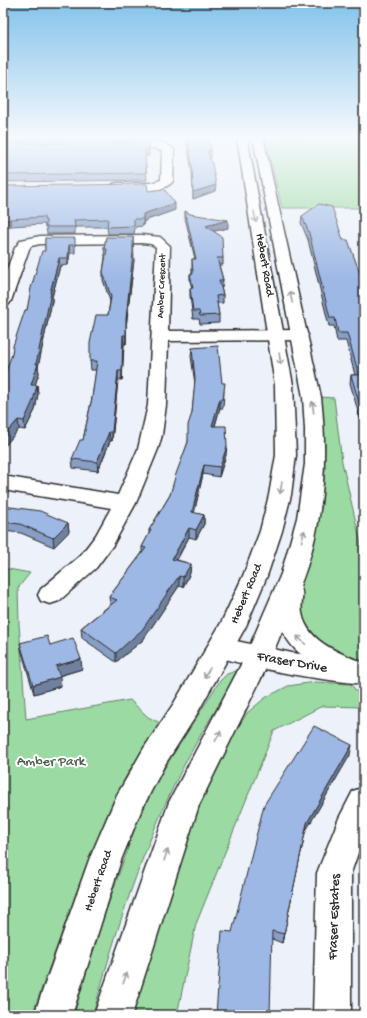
<svg xmlns="http://www.w3.org/2000/svg" width="367" height="1018" viewBox="0 0 367 1018" font-family="'Gochi Hand',sans-serif">
  <rect width="100%" height="100%" fill="#ecf1fa"/>
  <filter id="ink" filterUnits="userSpaceOnUse"><feTurbulence type="fractalNoise" baseFrequency=".025" numOctaves="2"/><feDisplacementMap in="SourceGraphic" scale="8" xChannelSelector="R" yChannelSelector="G"/><feConvolveMatrix kernelMatrix="1 2 1 2 8 2 1 2 1" color-interpolation-filters="sRGB"/></filter>
  <g filter="url(#ink)">
    <!-- green -->
    <g fill="#9bdaa2" stroke="#638266">
      <path d="M265,137H364V208H282Z"/>
      <path d="M320,397L334,398L342,462L364,557V662L354,661L331,649L315,636L301,616L297,596L313,544L323,482L325,445Z"/>
      <path d="M3,568L30,573L18,588L19,624L26,719L130,700L148,717L160,723L129,771L111,806L86,866L32,1015H3Z"/>
      <path d="M236,671L239,672L237,676C217,708 197,739 180,773C142,850 115,932 93,1015H74L97,936L135,828L157,780L219,682L227,674Z"/>
      <path d="M315,682L351,684L361,697L362,707L322,706L274,731L196,924L177,1015H133L138,985L187,830L225,748L247,713L265,698L288,686Z"/>
    </g>
    <g fill="none" stroke-linecap="round" stroke-linejoin="round">
      <defs>
        <g id="minor">
          <path d="M120,142C134,141 164,137 174,150L173,181C164,194 127,193 113,190L111,187L113,184L117,183H151L161,180L162,151L153,148L116,147L115,145Z"/>
          <path d="M142,235L160,237L170,246L168,331L300,330L306,331L308,335L306,339L300,340L168,341L166,405L162,435L158,449L136,503L113,545L96,568L59,601L50,604L41,601L38,595L41,589L80,556L96,535L111,508L3,490V476L118,495L138,449L148,405L156,247L151,244L142,243L40,244L31,246L29,249L11,301L9,304L3,306V280L15,248L21,240L40,236Z"/>
          <path d="M222,638L292,653L364,662V684C313,679 262,671 213,655L209,648L213,641Z"/>
          <path d="M364,787V836L351,873V1015H313L317,873L339,818L353,791Z"/>
        </g>
        <g id="major">
          <path d="M237,137H247L293,385L296,455L291,495L282,531L267,576L246,626L194,719L164,766L141,811L121,860L72,1015H34L89,860L117,795L144,748L174,703L221,623L243,576L260,531L269,495L276,455L275,385Z"/>
          <path d="M253,137H263L321,397C328,460 324,526 300,586C305,594 300,603 302,613C307,642 340,653 364,663V682C350,687 305,660 295,649C289,643 286,637 282,631L271,658L199,805L132,1015H94L169,802L245,657L281,574L297,518L305,464V429L303,397Z"/>
        </g>
      </defs>
      <!-- minor casing -->
      <use href="#minor" stroke="#2b2b2b" stroke-width="3"/>
      <!-- major casing -->
      <use href="#major" stroke="#2b2b2b" stroke-width="3"/>
      <!-- minor -->
      <use href="#minor" fill="#fff" fill-rule="evenodd"/>
      <!-- major -->
      <use href="#major" fill="#fff" fill-rule="evenodd"/>
    </g>
    <!-- wall -->
    <g fill="#889ec5" stroke="#2b2b2b">
      <path d="M3,137H150V140L3,141Z"/>
      <path d="M186,137H208L211,150V157H210L215,191L193,199L192,172Z"/>
      <path d="M3,143H149V156H145L147,180L3,182Z"/>
      <path d="M3,186L148,191L175,210L144,221L143,226L135,227L134,234H108L107,227H75V234H47L46,227H45L44,224L11,226Z"/>
      <path d="M185,211L190,214L228,228L214,231L223,258V265H219L223,280L222,288H221L223,295V303H217L219,315V323L200,324L199,319H193L190,296V288H192L190,281V274H192V259H195L185,218Z"/>
      <path d="M302,216L343,240L364,285V433L350,383L351,375H355L346,341H337L334,326H329L308,240L301,223Z"/>
      <path d="M106,237L134,260L126,327V344H124L122,380H118L112,441H110L98,471L73,468L72,459L83,440L92,398L96,370H91L90,361L108,315L110,301L103,280V272L105,257L104,249Z"/>
      <path d="M45,238L75,245V253H70L68,265L60,266L52,297V301L38,367L39,373L35,385H37L38,394L35,410L25,430L19,429L3,448L12,354L27,310L45,251Z"/>
      <path d="M192,348L222,383L224,392L223,408H220L215,426L226,455L219,477L203,474L194,513L204,515V524L196,539L189,537L177,560L191,564L190,573L183,587L179,586L143,640L116,662L82,638L81,628L110,605L109,597L142,553V547L149,534V530L170,495L188,442L192,413L195,384L191,356Z"/>
      <path d="M3,506L68,523L69,532L54,547L21,533L3,531Z"/>
      <path d="M20,643L50,645L82,669L59,676L61,686L34,694L22,653Z"/>
      <path d="M350,755L305,832L282,943L272,939L232,932Z"/>
    </g>
    <!-- shaded-wall -->
    <g fill="#6f81a0" stroke="#2b2b2b">
      <path d="M216,185L215,191L193,199V192Z"/>
      <path d="M175,203V210L144,221L143,226V214Z"/>
      <path d="M10,219L11,226L3,229V222Z"/>
      <path d="M228,220V228L206,233V226Z"/>
      <path d="M133,237L134,260L126,327V344V319Z"/>
      <path d="M69,245L70,253L68,265V258Z"/>
      <path d="M59,258L60,266L52,297V301L38,367L39,373L32,394L31,385L50,293Z"/>
      <path d="M123,335L124,344L122,380V371Z"/>
      <path d="M118,371V380L112,441V432Z"/>
      <path d="M37,385L38,394L35,410L25,430L24,421Z"/>
      <path d="M220,399V408L212,435V426Z"/>
      <path d="M18,420L19,429L3,448V437Z"/>
      <path d="M109,432L110,441L98,471L97,462Z"/>
      <path d="M227,446L226,455L219,477L220,467Z"/>
      <path d="M204,465L203,474L192,522V512Z"/>
      <path d="M204,515V524L196,539V530Z"/>
      <path d="M68,523L69,532L54,547L53,538Z"/>
      <path d="M189,528V537L172,568V559Z"/>
      <path d="M191,564L190,573L183,587V577Z"/>
      <path d="M179,576V586L143,640L116,662V653Z"/>
      <path d="M81,659L82,669L58,676L56,666Z"/>
      <path d="M60,677L61,686L34,694L33,685Z"/>
      <path d="M352,745L350,755L305,832L282,943L307,823Z"/>
    </g>
    <!-- building -->
    <g fill="#9eb8e5" stroke="#2b2b2b">
      <path d="M187,137H208L211,150H207L212,163L216,185L193,192L192,165Z"/>
      <path d="M3,143H149V150H145L146,173L3,175Z"/>
      <path d="M147,184L148,191L164,189L175,203L143,214V219H134V226L107,227L108,219L74,220L75,227H46V220H44V217L10,219L3,222V186Z"/>
      <path d="M319,204L332,207L343,240H348L364,285V419L351,375H359L347,333H338L335,318H330L309,233L302,216Z"/>
      <path d="M185,211L190,214L228,220L206,226L222,237L223,258H217L223,280H219L223,295L216,296L219,315L200,316L199,311H193L190,288H193L190,274H193L192,259H196Z"/>
      <path d="M106,237H133V252L126,319V335H123L122,371H118L112,432H109L97,462L72,459L80,440H83L92,398L97,361H90V343L96,315H108L111,297L103,272L107,249H104Z"/>
      <path d="M45,238H75V245H69L68,258H59L50,293H51L36,364H38L31,385H37L33,401L24,421L18,420L3,437V380L5,374L12,354L13,346L25,310H27L31,288L42,251H45Z"/>
      <path d="M218,346L222,383H225L223,399H220L212,426H226L227,446L220,467L204,465L192,512L204,515L196,530L189,528L172,559L191,564L183,577L179,576L142,630L116,653L81,628L117,600L109,597L146,548L142,547L151,530H149L170,495L176,474L188,442V425L192,413L195,379L192,348Z"/>
      <path d="M3,506L40,511L68,523L53,538L20,524L3,522Z"/>
      <path d="M47,636L50,645L73,638L81,659L56,666L60,677L33,685L20,643Z"/>
      <path d="M314,726L352,745L307,823L284,934L272,931L270,1015H216L222,931L232,932L264,805Z"/>
    </g>
    <!-- one-way arrows -->
    <defs><path id="oneway-shaft" d="M-6 0H5M1.5-3L5.5 0L1.5 3" fill="none" stroke-width="1.6" stroke-linecap="round" stroke-linejoin="round"/></defs>
    <g stroke="#a0a0a0">
      <use href="#oneway-shaft" transform="translate(255 217) rotate(80)"/>
      <use href="#oneway-shaft" transform="translate(291 297) rotate(-102)"/>
      <use href="#oneway-shaft" transform="translate(280 359) rotate(82)"/>
      <use href="#oneway-shaft" transform="translate(313 407) rotate(-96)"/>
      <use href="#oneway-shaft" transform="translate(281 488) rotate(99)"/>
      <use href="#oneway-shaft" transform="translate(303 536) rotate(-75)"/>
      <use href="#oneway-shaft" transform="translate(301 640) rotate(-136)"/>
      <use href="#oneway-shaft" transform="translate(207 673) rotate(121)"/>
      <use href="#oneway-shaft" transform="translate(218 736) rotate(-63)"/>
      <use href="#oneway-shaft" transform="translate(166 855) rotate(-71)"/>
      <use href="#oneway-shaft" transform="translate(125 978) rotate(-71)"/>
    </g>
  </g>
  <!-- sky -->
  <linearGradient id="sky" x2="0" y2="1"><stop stop-color="#84c3eb"/><stop offset="0.49" stop-color="#f6f9fd"/><stop offset="1" stop-color="#f6f9fd" stop-opacity="0"/></linearGradient>
  <rect width="367" height="280" fill="url(#sky)"/>
  <g text-anchor="middle" dominant-baseline="central" stroke-width="4" stroke-linejoin="round" paint-order="stroke">
    <!-- far-street labels -->
    <g font-size="10" fill="#2b2b2b" stroke="#fff">
      <text transform="translate(162 286) rotate(-88)">Amber Crescent</text>
    </g>
    <!-- street labels -->
    <g font-size="12" fill="#2b2b2b" stroke="#fff">
      <text transform="translate(264 265) rotate(80)">Hebert Road</text>
      <text transform="translate(247 594) rotate(-67)">Hebert Road</text>
      <text transform="translate(99 881) rotate(-71)">Hebert Road</text>
    </g>
    <!-- near-street labels -->
    <g font-size="14" fill="#2b2b2b" stroke="#fff">
      <text transform="translate(292 663) rotate(10)">Fraser Drive</text>
      <text transform="translate(335 917) rotate(-88)">Fraser Estates</text>
    </g>
    <!-- near-park labels -->
    <g font-size="14" fill="#4d604f" stroke="#fff">
      <text x="51" y="762">Amber Park</text>
    </g>
  </g>
  <!-- margin -->
  <rect width="367" height="1018" fill="none" stroke="#fff" stroke-width="16"/>
  <rect x="8" y="8" width="351" height="1002" fill="none" stroke="#2b2b2b" stroke-width="1.5" filter="url(#ink)"/>
</svg>
